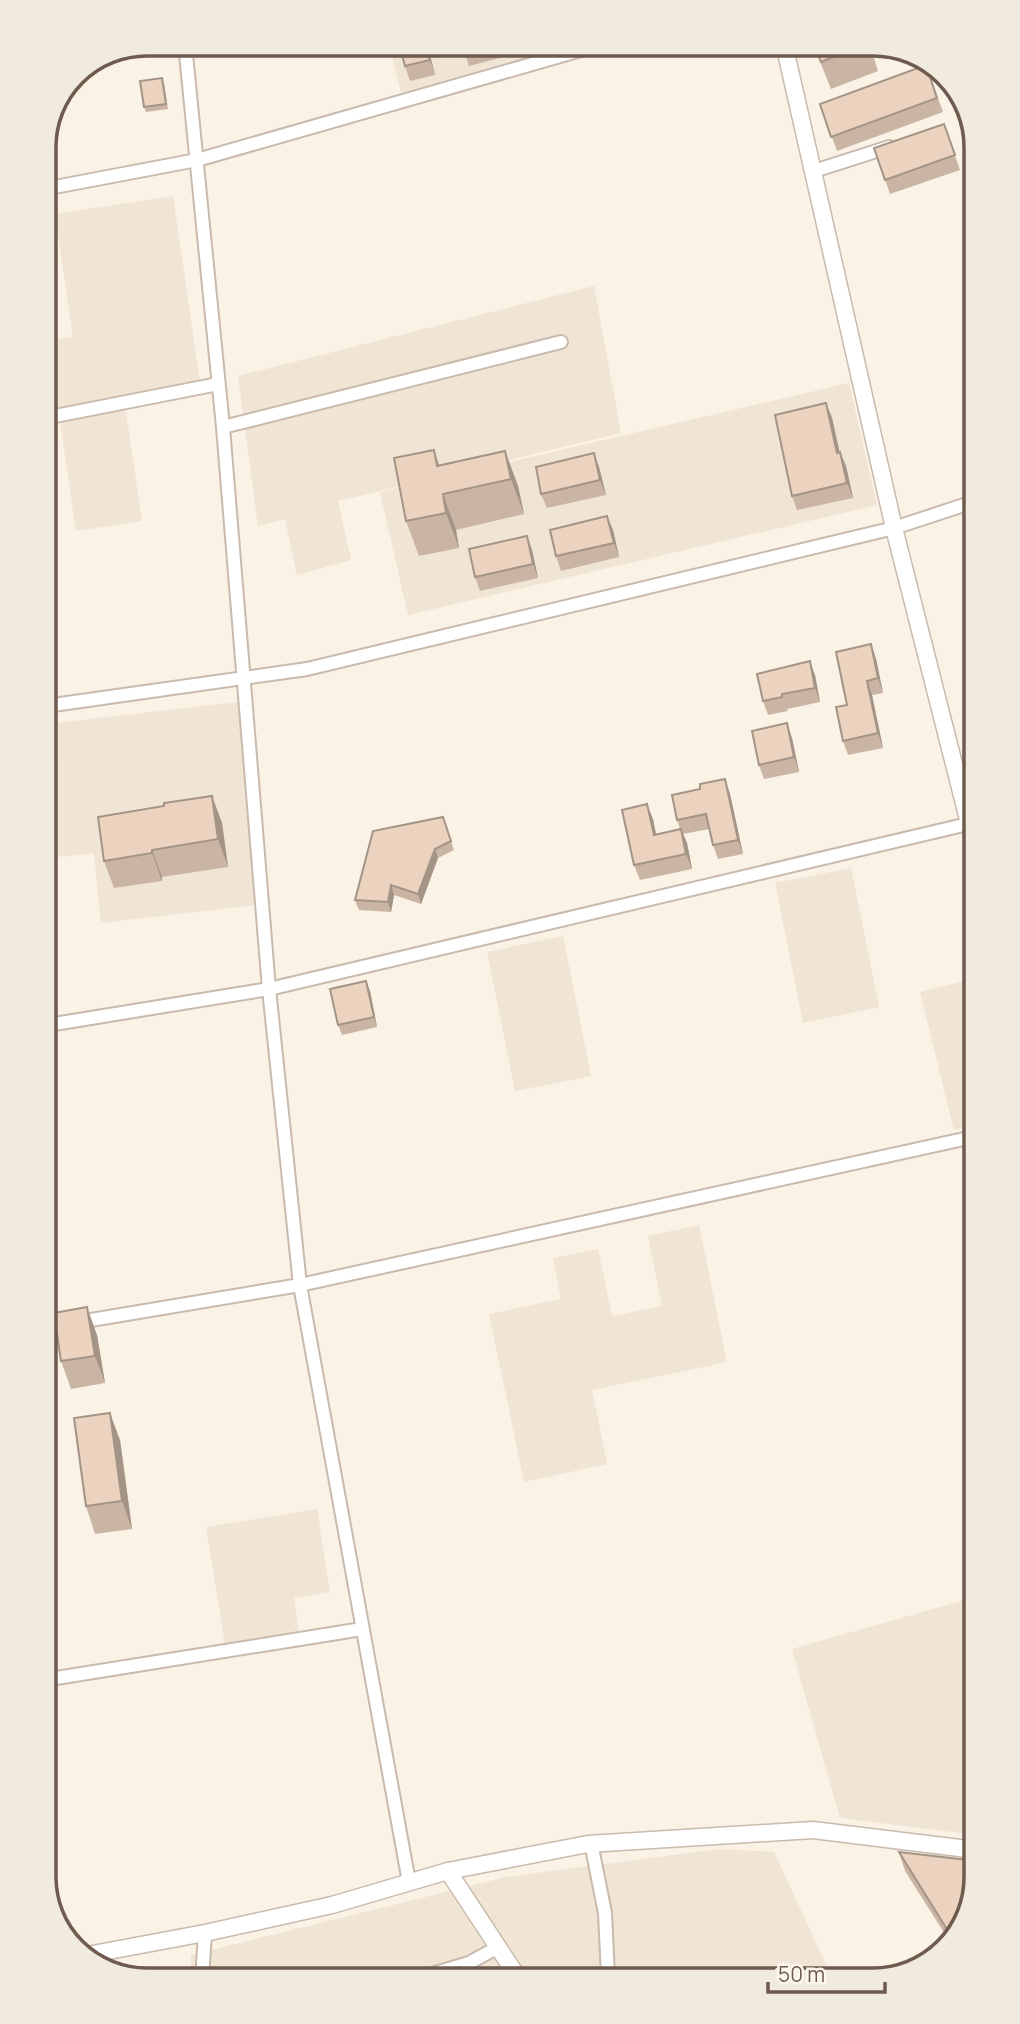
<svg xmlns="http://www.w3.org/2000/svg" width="1020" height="2024" viewBox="0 0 1020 2024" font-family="Manrope,sans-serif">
  <rect width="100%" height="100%" fill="#f9f2e5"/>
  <!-- residential -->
  <g fill="#f0e4d5">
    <path d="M389,44H578L401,93Z"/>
    <path d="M173,196L200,382L124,398L142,521L76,531L58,407L45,409V341L73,337L55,214Z"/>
    <path d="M594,286L621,433L338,501L351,560L297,575L285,519L258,526L238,376Z"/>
    <path d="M849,383L877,505L408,615L380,492Z"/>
    <path d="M239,702L256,905L101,923L94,853L47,858L46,724Z"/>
    <path d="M851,868L879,1007L803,1023L775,883Z"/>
    <path d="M563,936L591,1076L515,1091L487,952Z"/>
    <path d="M972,979L973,1125L954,1130L920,992Z"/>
    <path d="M699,1225L727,1362L592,1390L607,1464L524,1482L489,1314L561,1299L553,1258L598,1249L612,1316L662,1306L648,1236Z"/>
    <path d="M317,1509L330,1592L294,1598L299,1632L225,1645L206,1527Z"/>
    <path d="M975,1597L976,1835L840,1818L792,1649Z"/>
    <path d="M719,1849L774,1852L830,1973L191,1980V1955L506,1877Z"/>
  </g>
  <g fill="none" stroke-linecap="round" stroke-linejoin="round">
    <defs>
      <g id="minor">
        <path d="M814,171L889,147"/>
        <path d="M44,189L197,160L602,44"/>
        <path d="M45,418L218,384"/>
        <path d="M223,427L561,342"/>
        <path d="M46,706L307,669L894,528L970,503"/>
        <path d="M48,1025L269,989L972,823"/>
        <path d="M49,1327L300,1285L269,989L223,427L185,44"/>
        <path d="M50,1679L362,1629"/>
        <path d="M591,1843L605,1913L608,1976"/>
        <path d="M409,1882L300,1285L973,1137"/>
        <path d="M422,1977L469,1963L498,1947"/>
        <path d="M202,1979L205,1933"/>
      </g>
      <g id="tertiary">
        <path d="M784,44L894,528L972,835"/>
        <path d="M448,1871L517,1976"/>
        <path d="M82,1956L205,1933L332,1905L448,1871L588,1844L813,1830L976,1850"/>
      </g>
    </defs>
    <!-- minor casing -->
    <use href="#minor" stroke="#c9baad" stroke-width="16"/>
    <!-- tertiary casing -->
    <use href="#tertiary" stroke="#c9baad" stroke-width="19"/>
    <!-- minor -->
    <use href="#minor" stroke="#fff" stroke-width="12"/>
    <!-- tertiary -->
    <use href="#tertiary" stroke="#fff" stroke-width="16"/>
  </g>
  <!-- wall -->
  <g fill="#cab5a5">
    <path d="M427,44L435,75L410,81L405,66Z"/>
    <path d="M462,44H524L526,51L469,66Z"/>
    <path d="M813,44H880L891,48L873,55L878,71L831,89Z"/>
    <path d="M926,65L943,112L837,151L820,104Z"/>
    <path d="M164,83L168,109L146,112L144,107Z"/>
    <path d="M944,124L960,170L890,194L874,148Z"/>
    <path d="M826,403L832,418L839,452H840L846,466L853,498L797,510L792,496Z"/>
    <path d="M434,450L440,466L505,451L518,486L524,514L456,530L459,548L419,556L406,521Z"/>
    <path d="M594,453L599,467L606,495L547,508L541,494Z"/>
    <path d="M613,530L619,557L561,571L556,556Z"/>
    <path d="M527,536L532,550L538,578L480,591L475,577Z"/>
    <path d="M871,644L876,659L883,693L872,695L883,748L848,755L843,741L847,705Z"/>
    <path d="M815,675L820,702L787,709L788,711L768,715L763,701Z"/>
    <path d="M792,738L799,772L764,779L759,765Z"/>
    <path d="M725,779L730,794L743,854L718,859L713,845L709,829L683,834L687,843L692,869L640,880L634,865L653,819L656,834L680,829L677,820L700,789Z"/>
    <path d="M212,796L222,823L228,867L162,877V881L114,888L104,861L164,806Z"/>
    <path d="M443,817L454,850L438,858L421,904L394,895L391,912L359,910L355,900Z"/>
    <path d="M366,981L370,991L377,1027L342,1035L338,1025Z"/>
    <path d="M97,1335L105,1383L71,1389L61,1361Z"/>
    <path d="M120,1440L132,1529L95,1534L86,1506Z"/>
    <path d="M899,1852L959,1935L950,1942L905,1871Z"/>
  </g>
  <!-- shaded-wall -->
  <g fill="#a49486">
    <path d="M426,44H427L435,75L430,60Z"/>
    <path d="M826,403L832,418L843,467L837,453Z"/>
    <path d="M505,451L518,486L524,514L511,479Z"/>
    <path d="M840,452L846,466L853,498L847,483Z"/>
    <path d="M594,453L599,467L606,495L600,480Z"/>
    <path d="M443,494L456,530L459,548L446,513Z"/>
    <path d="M607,516L613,530L619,557L614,543Z"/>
    <path d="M527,536L532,550L538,578L533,564Z"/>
    <path d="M871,644L876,659L883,693L878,678Z"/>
    <path d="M810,661L815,675L820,702L815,688Z"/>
    <path d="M867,681L872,695L883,748L878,733Z"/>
    <path d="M787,723L792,738L799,772L794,757Z"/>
    <path d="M725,779L730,794L743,854L738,840Z"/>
    <path d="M212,796L222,823L228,867L218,839Z"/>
    <path d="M647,804L653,819L659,849L654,835Z"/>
    <path d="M681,829L687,843L692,869L686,854Z"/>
    <path d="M435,849L438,858L421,904L418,894Z"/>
    <path d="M152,850L162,877V881L152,853Z"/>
    <path d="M391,885L394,895L391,912L388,902Z"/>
    <path d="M366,981L370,991L377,1027L374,1017Z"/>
    <path d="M87,1307L97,1335L105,1383L95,1356Z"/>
    <path d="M110,1413L120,1440L132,1529L122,1501Z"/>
  </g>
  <!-- building -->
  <g fill="#ebd3c0" stroke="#a49486" stroke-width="2">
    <path d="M399,44H426L430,60L405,66Z"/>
    <path d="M462,44H493L464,51Z"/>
    <path d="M814,44H866L821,62Z"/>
    <path d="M926,65L937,98L831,137L820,104Z"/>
    <path d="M162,78L166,104L144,107L140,81Z"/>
    <path d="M959,96L969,108V127Z"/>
    <path d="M944,124L955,155L885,180L874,148Z"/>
    <path d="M826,403L837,453L840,452L847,483L792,496L775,415Z"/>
    <path d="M434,450L437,466L505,451L511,479L443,494L446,513L406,521L394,458Z"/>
    <path d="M594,453L600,480L541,494L536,467Z"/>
    <path d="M607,516L614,543L556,556L550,530Z"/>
    <path d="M527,536L533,564L475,577L469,549Z"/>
    <path d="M871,644L878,678L867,681L878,733L843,741L836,707L847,705L836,652Z"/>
    <path d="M810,661L815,688L782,694V697L763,701L757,674Z"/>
    <path d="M787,723L794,757L759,765L752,731Z"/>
    <path d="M725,779L738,840L713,845L706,814L677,820L672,795L700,789V784Z"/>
    <path d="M212,796L218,839L152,850V853L104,861L98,817L164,806V803Z"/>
    <path d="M647,804L654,835L681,829L686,854L634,865L622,810Z"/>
    <path d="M443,817L451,841L435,849L418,894L391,885L388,902L355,900L373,831Z"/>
    <path d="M366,981L374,1017L338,1025L330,989Z"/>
    <path d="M87,1307L95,1356L61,1361L54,1313Z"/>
    <path d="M110,1413L122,1501L86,1506L74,1418Z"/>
    <path d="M899,1852L976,1861V1878L959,1935L953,1939Z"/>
  </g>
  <!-- crop -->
  <path d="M0 0H1020V2024H0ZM147 56H873A91 91 0 0 1 964 147V1877A91 91 0 0 1 873 1968H147A91 91 0 0 1 56 1877V147A91 91 0 0 1 147 56Z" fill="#f1eade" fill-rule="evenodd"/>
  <path fill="none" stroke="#6f5a4e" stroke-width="3.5" d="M147 56H873A91 91 0 0 1 964 147V1877A91 91 0 0 1 873 1968H147A91 91 0 0 1 56 1877V147A91 91 0 0 1 147 56Z"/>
  <!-- scale -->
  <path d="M768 1982v10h117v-10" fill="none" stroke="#6f5a4e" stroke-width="3.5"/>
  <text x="778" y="1982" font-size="21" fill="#6f5a4e" stroke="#fcf6eb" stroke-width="5" paint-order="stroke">50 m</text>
</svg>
